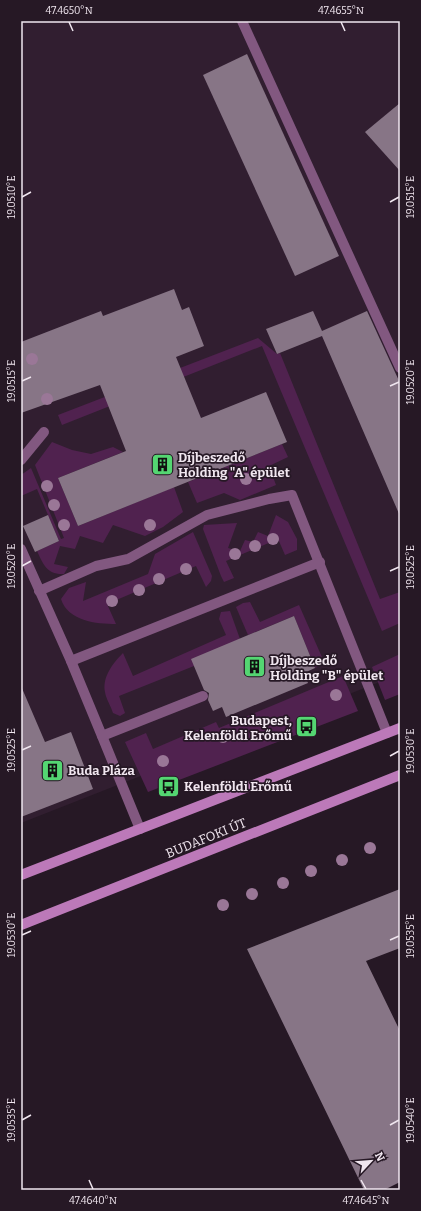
<svg xmlns="http://www.w3.org/2000/svg" width="421" height="1211" viewBox="0 0 421 1211" font-family="Bitter,serif">
  <rect width="100%" height="100%" fill="#261825"/>
  <!-- built -->
  <path fill="#311e30" d="M21,21H400V674L21,823Z"/>
  <!-- green -->
  <g fill="#50224f">
    <path d="M258,338L277,354L280,353L380,599L400,592V623L382,631L262,346L62,425L58,415Z"/>
    <path d="M52,442L72,450L91,454L113,447L123,452L58,478L78,526L174,487L183,512L163,527L145,536L113,525L103,543L80,536L75,549L60,546L54,564L68,567L64,574C47,575 43,564 37,551L59,541L37,489L21,496V475L31,468L61,539L64,538L35,465Z"/>
    <path d="M282,444L288,457L269,466L276,485L240,500L224,493L197,503L188,482Z"/>
    <path d="M276,515L288,522L297,539V550L285,555L278,539L226,561L234,578L224,582L221,576L203,529L204,525L237,523L228,548L240,551L245,540L253,542L258,532L268,536Z"/>
    <path d="M193,532L212,576L211,581L206,587L196,566L107,604L116,624C96,624 68,621 61,599L69,588L86,582L83,601L148,574L155,554Z"/>
    <path d="M250,602L260,622L299,605L325,664L315,668L294,616L248,635L236,607L243,603Z"/>
    <path d="M230,611L240,639L194,666L119,696L125,713L120,716L113,713C111,706 106,699 105,692C102,677 113,663 123,653L133,676L226,635L219,619L221,612Z"/>
    <path d="M400,654V694L385,700L372,667Z"/>
    <path d="M343,676L358,711L148,792L125,742L146,733L153,749L216,722L219,728Z"/>
  </g>
  <!-- building -->
  <g fill="#877586">
    <path d="M247,54L339,256L295,276L203,75Z"/>
    <path d="M400,103V171L365,132Z"/>
    <path d="M174,289L182,310L189,307L204,346L176,357L201,418L266,392L287,442L78,526L58,478L126,451L100,385L21,413V342L101,311L103,316Z"/>
    <path d="M313,311L322,331L367,311L400,383V516L322,336L277,354L266,329Z"/>
    <path d="M48,515L59,541L35,552L23,526Z"/>
    <path d="M294,616L315,668L304,673L308,683L226,717L222,707L213,711L208,700L209,693L204,690L191,659Z"/>
    <path d="M21,686L45,742L71,732L93,789L21,817Z"/>
    <path d="M400,889V948L366,961L400,1031V1182L384,1190H364L247,949Z"/>
  </g>
  <g fill="none" stroke-linecap="round" stroke-linejoin="round">
    <!-- lane -->
    <g stroke="#825880" stroke-width="10">
      <path d="M242,21L400,368"/>
      <path d="M21,460L44,432"/>
      <path d="M21,549L71,661L102,736L140,829"/>
      <path d="M39,591L96,566L128,559L207,515L269,499L292,495L387,733"/>
      <path d="M71,661L320,562"/>
      <path d="M102,736L203,696"/>
    </g>
    <!-- secondary -->
    <g stroke="#bc79b9" stroke-width="10">
      <path d="M21,875L400,728"/>
      <path d="M21,925L400,775"/>
    </g>
  </g>
  <!-- trees -->
  <g fill="#9a7797">
    <circle cx="32" cy="359" r="6"/>
    <circle cx="47" cy="399" r="6"/>
    <circle cx="246" cy="479" r="6"/>
    <circle cx="47" cy="486" r="6"/>
    <circle cx="54" cy="505" r="6"/>
    <circle cx="64" cy="525" r="6"/>
    <circle cx="150" cy="525" r="6"/>
    <circle cx="273" cy="539" r="6"/>
    <circle cx="255" cy="546" r="6"/>
    <circle cx="235" cy="554" r="6"/>
    <circle cx="186" cy="569" r="6"/>
    <circle cx="159" cy="579" r="6"/>
    <circle cx="139" cy="590" r="6"/>
    <circle cx="112" cy="601" r="6"/>
    <circle cx="336" cy="695" r="6"/>
    <circle cx="223" cy="737" r="6"/>
    <circle cx="163" cy="761" r="6"/>
    <circle cx="370" cy="848" r="6"/>
    <circle cx="342" cy="860" r="6"/>
    <circle cx="311" cy="871" r="6"/>
    <circle cx="283" cy="883" r="6"/>
    <circle cx="252" cy="894" r="6"/>
    <circle cx="223" cy="905" r="6"/>
  </g>
  <!-- ticks -->
  <path fill="none" stroke="#f0e6ef" stroke-width="1.5" d="M69,22L73,31M341,22L345,31M22,197L31,192M390,202L399,197M22,381L31,377M390,386L399,382M22,566L31,561M390,571L399,567M22,750L31,746M390,756L399,751M22,935L31,931M390,940L399,936M22,1120L31,1115M390,1125L399,1120M89,1180L93,1189M361,1180L366,1189"/>
  <!-- icons -->
  <defs>
    <symbol id="building-square" viewBox="-11 -11 22 22"><rect x="-9" y="-9" width="18" height="18" rx="4" fill="#54d672" stroke="#261825"/><path d="M-4-6H4V6H1V3H-1V6H-4ZM-2.5-4.3h1.7v1.8h-1.7ZM.8-4.3h1.7v1.8H.8ZM-2.5-1h1.7V.8h-1.7ZM.8-1h1.7V.8H.8Z" fill="#111"/></symbol>
    <symbol id="bus-square" viewBox="-11 -11 22 22"><rect x="-9" y="-9" width="18" height="18" rx="4" fill="#54d672" stroke="#261825"/><path d="M-5-6H5V4H4V6H2V4H-2V6H-4V4H-5ZM-3.5-4V0h7V-4ZM-3.5 1.2v1.5H-2V1.2ZM2 1.2v1.5H3.5V1.2Z" fill="#111"/></symbol>
  </defs>
  <g fill-rule="evenodd">
    <use href="#building-square" x="150" y="452" width="25" height="25"/>
    <use href="#building-square" x="242" y="654" width="25" height="25"/>
    <use href="#bus-square" x="294" y="714" width="25" height="25"/>
    <use href="#building-square" x="40" y="758" width="25" height="25"/>
    <use href="#bus-square" x="156" y="774" width="25" height="25"/>
  </g>
  <g text-anchor="middle" dominant-baseline="central" stroke-width="3.5" stroke-linejoin="round" paint-order="stroke">
    <!-- poi labels -->
    <g font-size="13" font-weight="bold" fill="#f0e6ef" stroke="#261825" text-anchor="start">
      <text x="178" y="457">Díjbeszedő<tspan x="178" dy="15">Holding "A" épület</tspan></text>
      <text x="270" y="660">Díjbeszedő<tspan x="270" dy="15">Holding "B" épület</tspan></text>
      <text x="292" y="720" text-anchor="end">Budapest,<tspan x="292" dy="15">Kelenföldi Erőmű</tspan></text>
      <text x="68" y="770">Buda Pláza</text>
      <text x="184" y="786">Kelenföldi Erőmű</text>
    </g>
    <!-- street labels -->
    <g font-size="13" fill="#f0e6ef" stroke="#261825">
      <text transform="translate(206 838) rotate(-22)">BUDAFOKI ÚT</text>
    </g>
  </g>
  <!-- border -->
  <rect width="421" height="1211" fill="none" stroke="#261825" stroke-width="44"/>
  <!-- north arrow -->
  <g transform="translate(371 1161) rotate(64)" stroke="#261825" stroke-width="3" paint-order="stroke">
  <path d="M0-3L7 15L0 10L-7 15Z" fill="#f0e6ef"/>
  <text y="-6" font-size="11" font-weight="bold" text-anchor="middle" fill="#f0e6ef">N</text>
  </g>
  <rect x="22" y="22" width="377" height="1167" fill="none" stroke="#f0e6ef" stroke-width="1.5"/>
  <g font-size="10" text-anchor="middle" fill="#f0e6ef">
    <text x="69" y="14">47.4650°N</text>
    <text x="341" y="14">47.4655°N</text>
    <text transform="translate(11 197) rotate(-90)" y="4">19.0510°E</text>
    <text transform="translate(410 197) rotate(-90)" y="4">19.0515°E</text>
    <text transform="translate(11 381) rotate(-90)" y="4">19.0515°E</text>
    <text transform="translate(410 382) rotate(-90)" y="4">19.0520°E</text>
    <text transform="translate(11 566) rotate(-90)" y="4">19.0520°E</text>
    <text transform="translate(410 567) rotate(-90)" y="4">19.0525°E</text>
    <text transform="translate(11 750) rotate(-90)" y="4">19.0525°E</text>
    <text transform="translate(410 751) rotate(-90)" y="4">19.0530°E</text>
    <text transform="translate(11 935) rotate(-90)" y="4">19.0530°E</text>
    <text transform="translate(410 936) rotate(-90)" y="4">19.0535°E</text>
    <text transform="translate(11 1120) rotate(-90)" y="4">19.0535°E</text>
    <text transform="translate(410 1120) rotate(-90)" y="4">19.0540°E</text>
    <text x="93" y="1204">47.4640°N</text>
    <text x="366" y="1204">47.4645°N</text>
  </g>
</svg>
